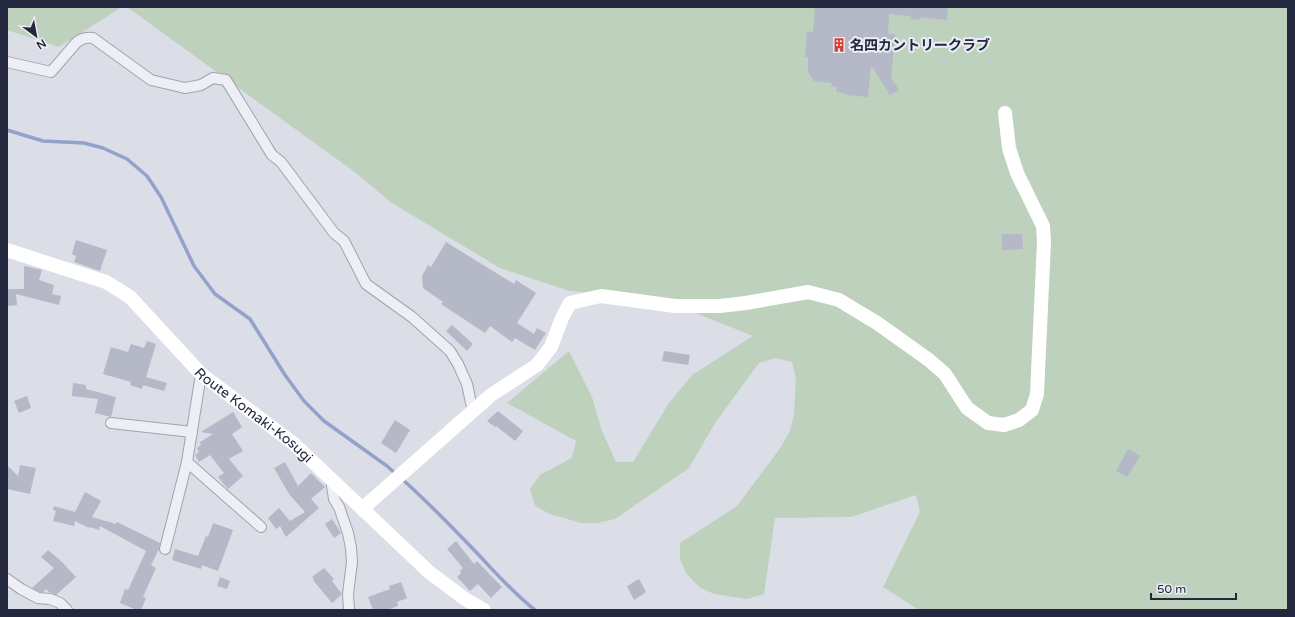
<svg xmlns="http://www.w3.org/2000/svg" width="1295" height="617" viewBox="0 0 1295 617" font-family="'Varela Round','Noto Sans JP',sans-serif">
  <rect width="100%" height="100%" fill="#dbdde7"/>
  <!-- green -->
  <g fill="#bdd1bc">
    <path d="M7,7H122L59,47L7,30Z"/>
    <path d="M127,7H1288V610H919L883,587L920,512L916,495L851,517L775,518L764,594L747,599L714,594L699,587L687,574L680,560V543L737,506L781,447L790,431L794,414L796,379L792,362L776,358L759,363L715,423L689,468L615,519L597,523H581L550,514L535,506L530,489L540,475L572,458L576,441L507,403L569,351L592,397L602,431L616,462H633L669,403L692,375L753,336L658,298L570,291L500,268L392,203L356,173Z"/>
  </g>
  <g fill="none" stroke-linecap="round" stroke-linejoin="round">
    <!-- stream -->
    <g stroke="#93a2ca" stroke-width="3.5">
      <path d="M7,130L43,141L84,143L103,148L127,159L147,176L161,197L194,266L215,294L250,319L285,375L304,401L324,421L387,466L397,475"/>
      <path d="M402,479C428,502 452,527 476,552C495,572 513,593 535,610"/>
    </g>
  </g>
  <!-- building -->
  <g fill="#b5b8c7">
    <path d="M815,7H948L947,20L920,17V20L910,19L911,16L889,14L888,34H895L891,78L899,90L890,95L871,65L868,97L847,95V94L836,92L837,87L831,86L832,83L814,81L808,72V57H805L807,31L813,32Z"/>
    <path d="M1002,234H1022L1023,249L1002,250Z"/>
    <path d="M76,240L107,250L100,271L74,262L76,256L72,254Z"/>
    <path d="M446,242L514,284L516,280L536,293L517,323L534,334L537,328L546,333L535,350L515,338L512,342L490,326L485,333L441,304L443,302L423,288L422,276L428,265L431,267Z"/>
    <path d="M24,266L42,270L39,280L54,285L52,294L61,296L59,305L16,294L17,305L7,306V289H24Z"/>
    <path d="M452,325L473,344L467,351L446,331Z"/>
    <path d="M147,341L156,344L146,377L167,383L164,391L143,385L142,389L130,385L131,382L103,374L111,347L128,352L131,344L144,348Z"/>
    <path d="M664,351L690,355L688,365L662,361Z"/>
    <path d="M73,383L86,385V389L116,397L111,417L95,413L98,399L72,396Z"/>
    <path d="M27,396L31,408L19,413L14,401Z"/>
    <path d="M498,411L523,431L515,441L496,426L495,427L487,421Z"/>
    <path d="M233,412L242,427L232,434L243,451L229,459L243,476L228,489L218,477L224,473L210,455L199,462L195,455L199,452L197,448L201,445L200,442L213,434L201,432Z"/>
    <path d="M395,420L410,430L396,453L381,443Z"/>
    <path d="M1128,449L1140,456L1127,477L1116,471Z"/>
    <path d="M285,462L298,486L311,473L325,487L311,499L319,508L286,537L280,526L276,529L268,518L279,508L290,521L305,512L289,494L274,468Z"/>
    <path d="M7,465L18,476L20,465L36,468L30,494L7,489Z"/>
    <path d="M85,492L101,501L92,517L116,524L117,522L160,543L159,549L151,565L156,568L143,597L146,598L141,610H137L120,603L125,589L128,590L146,551L100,526L99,530L90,527L89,528L75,521L74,526L53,521L56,511L53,510L54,506L75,512Z"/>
    <path d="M332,519L341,533L334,538L325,524Z"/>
    <path d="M213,523L233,530L218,571L202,565L201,569L172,560L175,549L198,556L206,536L208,537Z"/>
    <path d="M456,541L474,564L477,561L502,587L491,598L478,584L470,591L457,577L461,573L460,571L463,568L447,549Z"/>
    <path d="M48,550L61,561L76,577L56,595L49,592L46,589L43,592H40L32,588L54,568L41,557Z"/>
    <path d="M324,568L334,579L332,581L342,594L332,603L313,580L314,579L312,577Z"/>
    <path d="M220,577L230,581L227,589L217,586Z"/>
    <path d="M639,579L646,592L634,600L627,586Z"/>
    <path d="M401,582L407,598L397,602L398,606L387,610H373L368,597L390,589L389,586Z"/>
  </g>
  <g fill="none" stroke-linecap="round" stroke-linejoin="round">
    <defs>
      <g id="street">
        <path d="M7,62L51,72L76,43C81,38 86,37 93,38L151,80L185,88L201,85L213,78L226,80L272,155L281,162L334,233L344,241L366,284L412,317L450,351L458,364L467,384L471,403L474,410"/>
        <path d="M111,423L192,432"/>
        <path d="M187,462L261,527"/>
        <path d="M331,479L334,499L339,507L348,533L351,548L352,562L348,594L349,610"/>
        <path d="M165,549L187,462L201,374"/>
        <path d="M7,579L21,589L38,598L50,599L60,603L67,610"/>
      </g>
    </defs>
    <!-- street casing -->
    <use href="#street" stroke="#a0a3b1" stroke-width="12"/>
    <!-- street -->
    <use href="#street" stroke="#eeeff5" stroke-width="10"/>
    <!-- secondary -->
    <g stroke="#fff" stroke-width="14">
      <path id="s1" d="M7,250L106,282L130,297L201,374L293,443L429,572L465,599L484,610"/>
      <path d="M362,509L491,395L537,365L551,347L562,318L570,303L601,296L675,306H720L746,303L808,292L839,300L877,323L929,360L945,374L967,408L988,423L1004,425L1019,420L1032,410L1037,394L1044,242L1043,226L1017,173L1009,148L1005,113"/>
    </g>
  </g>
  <!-- icons -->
  <defs>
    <symbol id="building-bare" viewBox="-9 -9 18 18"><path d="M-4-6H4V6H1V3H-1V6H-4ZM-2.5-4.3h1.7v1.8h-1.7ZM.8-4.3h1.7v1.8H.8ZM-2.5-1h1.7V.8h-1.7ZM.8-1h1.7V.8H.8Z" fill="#d83d34" stroke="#eaedf5" stroke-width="2.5" paint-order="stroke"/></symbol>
  </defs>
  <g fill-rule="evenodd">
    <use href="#building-bare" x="829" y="35" width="20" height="20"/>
  </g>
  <g text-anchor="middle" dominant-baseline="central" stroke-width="4" stroke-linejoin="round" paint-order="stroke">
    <!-- poi labels -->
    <g font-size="14" font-weight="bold" fill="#24283e" stroke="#eaedf5" text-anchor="start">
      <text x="850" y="45">名四カントリークラブ</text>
    </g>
    <!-- street labels -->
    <g font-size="14" fill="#24283e" stroke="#eaedf5">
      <text stroke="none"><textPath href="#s1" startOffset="304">Route Komaki-Kosugi</textPath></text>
    </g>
  </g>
  <!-- border -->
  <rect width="1295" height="617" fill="none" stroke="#24283e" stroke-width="16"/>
  <!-- north arrow -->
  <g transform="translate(36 36) rotate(148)" stroke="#eaedf5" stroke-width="3" paint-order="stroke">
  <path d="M0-3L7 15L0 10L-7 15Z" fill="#24283e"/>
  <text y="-6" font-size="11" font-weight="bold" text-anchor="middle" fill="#24283e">N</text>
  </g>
  <!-- scale -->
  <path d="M1151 593v6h85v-6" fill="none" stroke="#24283e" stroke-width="2"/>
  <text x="1157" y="593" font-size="12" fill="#24283e" stroke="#eaedf5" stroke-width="3" paint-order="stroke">50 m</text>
</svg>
